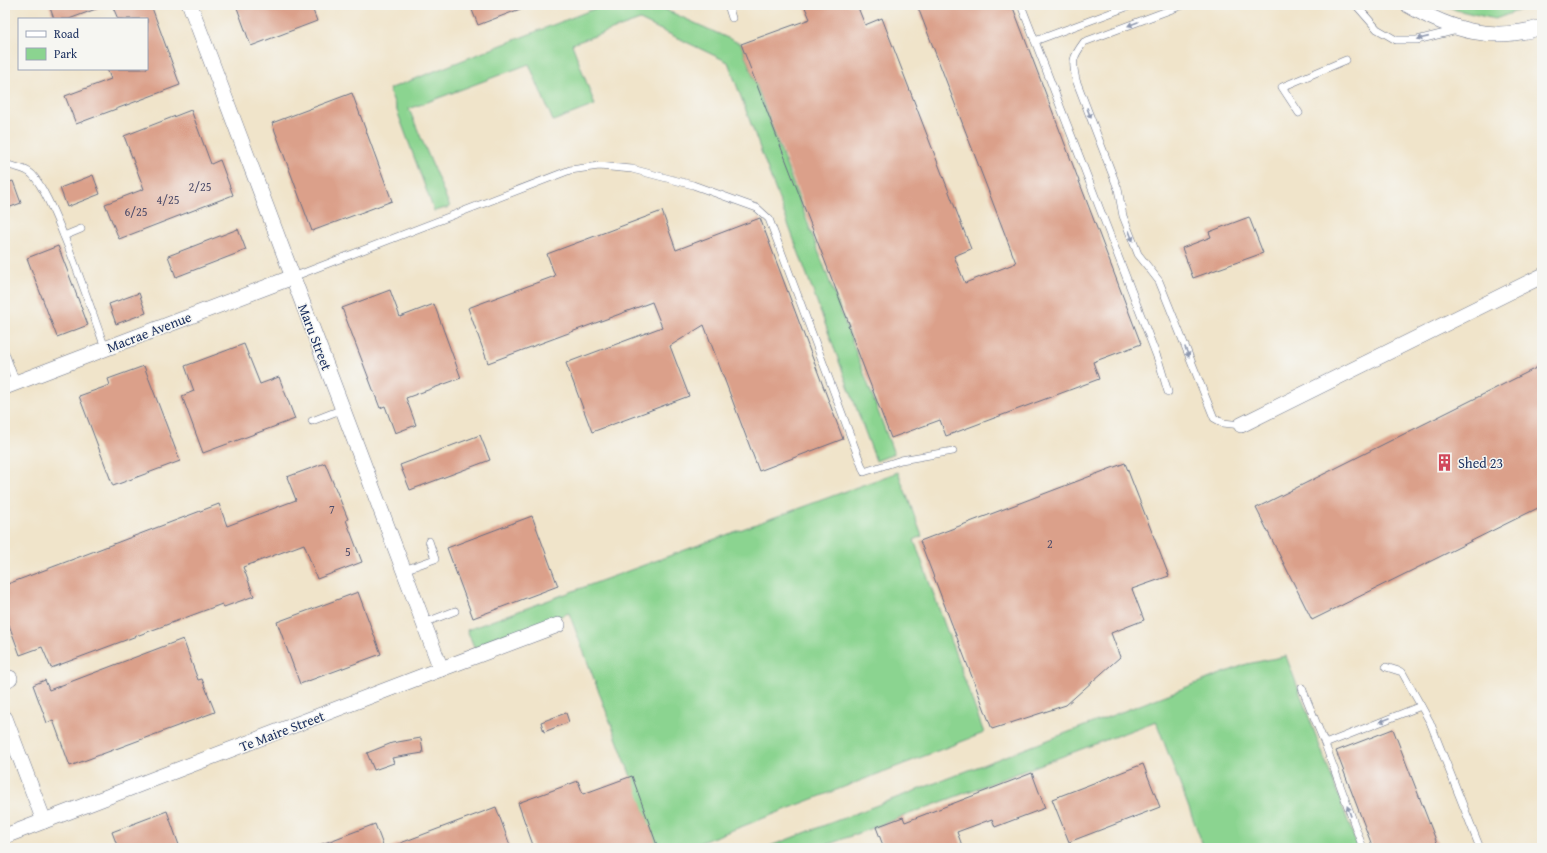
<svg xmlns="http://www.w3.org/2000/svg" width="1547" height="853" viewBox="0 0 1547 853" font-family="'Gentium Book Plus',serif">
  <rect width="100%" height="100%" fill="#f6f6f2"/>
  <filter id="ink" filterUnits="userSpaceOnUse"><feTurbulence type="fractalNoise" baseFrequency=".025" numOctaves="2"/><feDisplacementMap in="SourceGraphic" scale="8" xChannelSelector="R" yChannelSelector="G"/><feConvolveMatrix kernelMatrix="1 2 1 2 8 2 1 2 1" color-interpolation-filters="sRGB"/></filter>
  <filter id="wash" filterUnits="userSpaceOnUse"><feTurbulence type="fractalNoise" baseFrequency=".012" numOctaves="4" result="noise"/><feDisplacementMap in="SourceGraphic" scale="16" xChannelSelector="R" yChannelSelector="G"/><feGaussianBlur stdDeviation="0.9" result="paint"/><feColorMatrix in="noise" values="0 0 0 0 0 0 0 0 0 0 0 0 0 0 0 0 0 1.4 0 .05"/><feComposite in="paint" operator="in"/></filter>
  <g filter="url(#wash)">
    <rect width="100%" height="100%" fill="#f0e4ca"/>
    <!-- green -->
    <g fill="#8bd490" stroke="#538277">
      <path d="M604,5H655L741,44L894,454L876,461L728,62L640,20L572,44L595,105L553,121L529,64L409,109L450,207L434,211L389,89Z"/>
      <path d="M1445,5H1534L1495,19L1456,10Z"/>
      <path d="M898,472L922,536L914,540L984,733L686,848H658L569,613L475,649L467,630Z"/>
      <path d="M1286,656L1358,848H1204L1156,721L819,848H765L1247,664Z"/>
    </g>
    <g id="blocks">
      <!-- building -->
      <g fill="#dba08a">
        <path d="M49,5H103L104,6L69,19H54Z"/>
        <path d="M112,5H151L180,85L76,124L65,96L111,79L107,69H147V19H118Z"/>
        <path d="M236,5H311L317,21L251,46Z"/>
        <path d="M470,5H528V6L478,25Z"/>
        <path d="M804,5H857L865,25L882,18L971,249L954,256L965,283L1016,263L917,5H1012L1141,344L1093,362L1099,379L946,436L940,420L891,438L848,326H850L741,44L810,19Z"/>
        <path d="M352,93L392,201L312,231L272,123Z"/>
        <path d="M191,110L211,164L220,160L233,195L119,239L105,204L144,189L124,136Z"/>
        <path d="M93,175L100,194L67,207L60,188Z"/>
        <path d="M13,181L21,203L5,209V184Z"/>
        <path d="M662,211L676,250L760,218L843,439L759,471L704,325L670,346L689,396L592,432L566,363L662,327L652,302L488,363L468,308L555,276L547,254Z"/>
        <path d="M1249,217L1263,253L1193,278L1182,248L1211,237L1209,232Z"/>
        <path d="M238,229L246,250L176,277L168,256Z"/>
        <path d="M58,246L88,325L57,337L27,258Z"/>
        <path d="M390,290L400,317L434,304L461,378L406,398L416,425L395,433L385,406L380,408L342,308Z"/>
        <path d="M139,293L146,313L116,324L109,304Z"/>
        <path d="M244,344L260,384L279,377L295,419L203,453L182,396L194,391L185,366Z"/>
        <path d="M1542,365V506L1312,620L1256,508Z"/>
        <path d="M144,366L180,461L113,486L79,396L110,385L108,379Z"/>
        <path d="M480,435L490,460L410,490L400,465Z"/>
        <path d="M325,463L348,519L346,520L362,562L317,579L304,544L243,567L254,596L224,607L222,604L51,668L42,647L20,655L5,614V585L219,504L227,526L296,500L287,477Z"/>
        <path d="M1125,463L1169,576L1132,589L1144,620L1111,633L1120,657L1066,705L992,729L920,541Z"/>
        <path d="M532,516L558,586L473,618L447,548Z"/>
        <path d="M358,592L381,654L300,684L277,622Z"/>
        <path d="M183,639L198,680L202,679L215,712L70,766L53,720L47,723L33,685L45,680L49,690Z"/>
        <path d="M566,713L569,722L544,732L541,722Z"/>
        <path d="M1393,729L1439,848H1373L1336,751Z"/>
        <path d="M421,738L423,753L392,758L394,763L374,770L367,753L392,743Z"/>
        <path d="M1143,764L1160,807L1069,842L1052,799Z"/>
        <path d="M1032,773L1045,808L995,827L992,819L957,832L963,848H884L876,827L903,817L905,822Z"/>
        <path d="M632,776L658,848H534L518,803L578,781L583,794Z"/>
        <path d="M496,807L511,848H390V847Z"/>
        <path d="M167,811L180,848H118L112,832Z"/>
        <path d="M375,824L384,848H314V847Z"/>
      </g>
    </g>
  </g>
  <g filter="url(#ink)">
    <use href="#blocks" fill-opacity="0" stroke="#666e84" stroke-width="1"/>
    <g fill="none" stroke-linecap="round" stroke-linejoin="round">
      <defs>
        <g id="service">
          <path d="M728,5L732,18"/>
          <path d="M1021,5L1159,362L1168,392"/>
          <path d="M1183,5L1084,42C1072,58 1072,61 1076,80L1118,189L1123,216L1138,254L1159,281L1214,418L1223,423L1241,425"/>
          <path d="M1356,5L1377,29L1396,40H1417L1457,30"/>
          <path d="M1035,41L1132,5"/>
          <path d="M1299,113L1282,87L1346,60"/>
          <path d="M5,166L8,165C15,167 23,168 29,172C50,184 94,318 105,348"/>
          <path d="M64,236L81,229"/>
          <path d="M293,277L570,170L599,166L632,169L693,185L757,208L769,219L864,472L901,460L953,451"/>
          <path d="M5,353L16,383"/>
          <path d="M312,421L343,409"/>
          <path d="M404,570L435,559L429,541"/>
          <path d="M424,623L455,611"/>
          <path d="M1386,667L1402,672L1430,722L1480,848"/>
          <path d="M1302,688L1325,744L1363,848"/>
          <path d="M1325,744L1421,706"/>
        </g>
        <g id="minor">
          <path d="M190,5L441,669"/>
          <path d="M1408,5C1451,30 1492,43 1542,27"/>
          <path d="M5,387L293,277"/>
          <path d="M1241,425L1542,276"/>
          <path d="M5,681L10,678"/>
          <path d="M5,718L44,821"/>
          <path d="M5,836L441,669L558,625"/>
        </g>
      </defs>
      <!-- service casing -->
      <use href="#service" stroke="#666e84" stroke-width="8"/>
      <!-- minor casing -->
      <use href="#minor" stroke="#666e84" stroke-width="16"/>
      <!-- service -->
      <use href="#service" stroke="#fff" stroke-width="7"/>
      <!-- minor -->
      <use href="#minor" stroke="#fff" stroke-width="15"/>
    </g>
    <!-- one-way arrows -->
    <defs><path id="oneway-solid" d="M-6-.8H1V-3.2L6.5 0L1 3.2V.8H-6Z"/></defs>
    <g fill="#8d97ae">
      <use href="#oneway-solid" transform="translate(1133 24) rotate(159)"/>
      <use href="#oneway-solid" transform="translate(1423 38) rotate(167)"/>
      <use href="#oneway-solid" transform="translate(1089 113) rotate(69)"/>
      <use href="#oneway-solid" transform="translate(1131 236) rotate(69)"/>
      <use href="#oneway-solid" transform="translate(1187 352) rotate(68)"/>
      <use href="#oneway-solid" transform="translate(1385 720) rotate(159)"/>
      <use href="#oneway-solid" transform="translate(1349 811) rotate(-110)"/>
    </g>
  </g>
  <!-- icons -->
  <defs>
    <symbol id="building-bare" viewBox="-9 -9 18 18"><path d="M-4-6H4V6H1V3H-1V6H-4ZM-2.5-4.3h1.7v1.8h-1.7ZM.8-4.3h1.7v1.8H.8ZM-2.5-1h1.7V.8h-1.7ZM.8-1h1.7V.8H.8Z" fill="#d1495b" stroke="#f6f6f2" stroke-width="2.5" paint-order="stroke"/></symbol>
  </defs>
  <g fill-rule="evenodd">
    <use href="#building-bare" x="1432" y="450" width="25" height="25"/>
  </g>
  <g text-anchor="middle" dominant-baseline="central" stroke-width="3" stroke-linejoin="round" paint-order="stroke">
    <!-- number labels -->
    <g font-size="12" fill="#4b4b69">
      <text x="200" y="186">2/25</text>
      <text x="168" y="199">4/25</text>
      <text x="136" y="211">6/25</text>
      <text x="332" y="509">7</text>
      <text x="1050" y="543">2</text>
      <text x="348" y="551">5</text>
    </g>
    <!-- street labels -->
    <g font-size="14" fill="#1b2f5e" stroke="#f6f6f2">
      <text transform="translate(149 332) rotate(-21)">Macrae Avenue</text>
      <text transform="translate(315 337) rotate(69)">Maru Street</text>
      <text transform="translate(282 731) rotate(-21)">Te Maire Street</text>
    </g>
    <!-- poi labels -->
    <g font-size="14" fill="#1b2f5e" stroke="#f6f6f2" text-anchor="start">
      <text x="1458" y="463">Shed 23</text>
    </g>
  </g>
  <!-- margin -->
  <rect width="1547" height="853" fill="none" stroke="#f6f6f2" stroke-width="20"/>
  <!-- legend -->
  <rect x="18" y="18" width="130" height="52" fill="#f6f6f2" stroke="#9ea6b7"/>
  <rect x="26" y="31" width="20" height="6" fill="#ffffff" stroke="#9ea6b7"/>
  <text x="54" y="38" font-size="12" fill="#1b2f5e">Road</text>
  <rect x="26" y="48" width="20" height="12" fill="#8bd490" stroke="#9ea6b7"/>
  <text x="54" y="58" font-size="12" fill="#1b2f5e">Park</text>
</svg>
